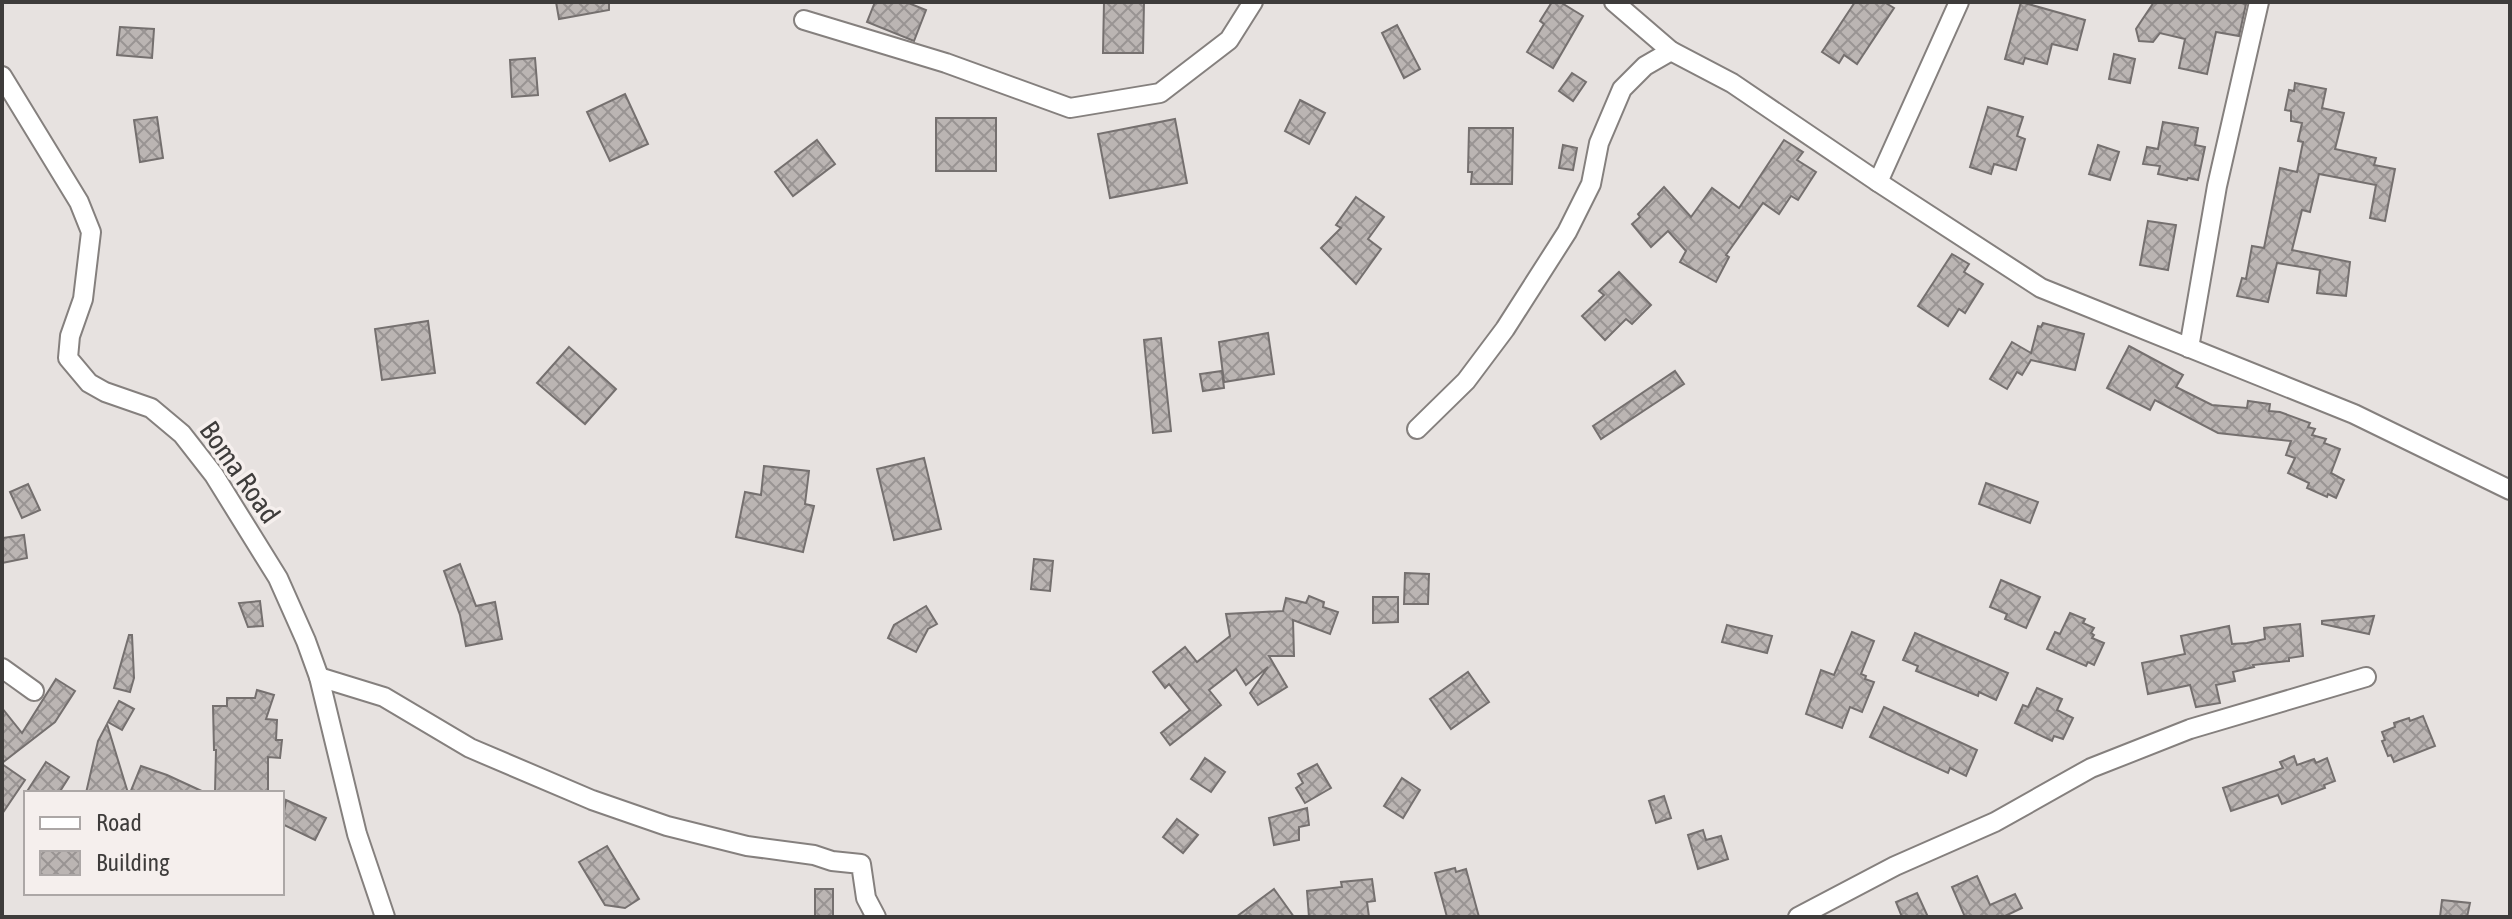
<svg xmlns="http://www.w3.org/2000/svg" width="2512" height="919" viewBox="0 0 2512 919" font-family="'Asap Condensed',sans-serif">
  <defs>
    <pattern id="building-cross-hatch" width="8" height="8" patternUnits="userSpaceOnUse" patternTransform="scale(2)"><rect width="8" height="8" fill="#bbb5b3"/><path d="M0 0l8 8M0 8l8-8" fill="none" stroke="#999493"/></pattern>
  </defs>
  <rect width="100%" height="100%" fill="#e7e2e0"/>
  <!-- building -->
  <g fill="url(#building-cross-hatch)" stroke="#75706f" stroke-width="2">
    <path d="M556,2H609V10L559,19Z"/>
    <path d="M875,2H906L926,10L914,41L867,22Z"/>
    <path d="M1104,2H1144L1143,53H1103Z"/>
    <path d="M1552,2H1560L1583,16L1553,68L1527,52L1544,24L1540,21Z"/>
    <path d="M1855,2H1884L1894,8L1857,64L1844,55L1839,63L1822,52Z"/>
    <path d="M2021,2L2085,20L2077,50L2052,44L2047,64L2025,58L2023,64L2005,59Z"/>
    <path d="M2154,2H2237L2246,4L2239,36L2216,32L2207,74L2179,68L2185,39L2160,33L2153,42L2139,41L2136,29Z"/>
    <path d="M1397,25L1420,69L1404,78L1382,33Z"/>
    <path d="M120,27L154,29L152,58L117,55Z"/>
    <path d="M2114,54L2135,59L2130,83L2109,79Z"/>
    <path d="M535,58L538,95L512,97L510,60Z"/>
    <path d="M1572,73L1586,82L1573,101L1559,91Z"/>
    <path d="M2295,83L2326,89L2322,108L2344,113L2335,149L2376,158L2374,165L2395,169L2385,221L2370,218L2376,185L2319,174L2310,212L2302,210L2292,250L2350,262L2346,296L2317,293L2320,270L2277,263L2268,302L2237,296L2242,278L2246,279L2252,246L2264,248L2280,168L2297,172L2303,142L2298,141L2302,123L2291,121V111L2285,110L2289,90L2294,91Z"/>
    <path d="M625,94L648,144L610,161L587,112Z"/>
    <path d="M1300,100L1325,113L1309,144L1285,131Z"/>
    <path d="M1988,107L2023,117L2017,136L2025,139L2016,170L1994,164L1991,174L1970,167Z"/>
    <path d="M157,117L163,158L140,162L134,120Z"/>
    <rect x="936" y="118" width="60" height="53"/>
    <path d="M1175,119L1187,183L1110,198L1098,134Z"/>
    <path d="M2163,122L2198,128L2195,145L2205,147L2198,180L2188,178L2187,180L2158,174L2160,166L2143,164L2147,147L2158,149Z"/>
    <path d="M1469,128H1513L1512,184H1471L1472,172H1468Z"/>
    <path d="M817,140L835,164L793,196L775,172Z"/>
    <path d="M1784,140L1803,152L1797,160L1816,172L1798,200L1791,196L1779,214L1763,203L1726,255L1729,257L1716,282L1680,262L1686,251L1668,231L1651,247L1632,224L1640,217L1638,214L1664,187L1691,217L1712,188L1739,208Z"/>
    <path d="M1563,145L1577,148L1573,170L1559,168Z"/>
    <path d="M2098,145L2119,152L2110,180L2089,174Z"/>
    <path d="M1356,197L1384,217L1368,239L1381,249L1356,284L1321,248L1341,228L1336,225Z"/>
    <path d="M2148,221L2176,225L2168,270L2140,265Z"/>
    <path d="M1952,254L1969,264L1964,272L1983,284L1965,313L1959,309L1948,326L1918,306Z"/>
    <path d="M1619,272L1651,305L1632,324L1626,319L1605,340L1582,316L1604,295L1599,291Z"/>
    <path d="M428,321L435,373L382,380L375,329Z"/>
    <path d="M2043,323L2084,334L2075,370L2031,360L2022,375L2017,372L2007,389L1990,379L2012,342L2031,353L2038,326L2041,327Z"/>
    <path d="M1268,333L1274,374L1224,382L1219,342Z"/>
    <path d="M1161,338L1171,431L1153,433L1144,340Z"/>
    <path d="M2129,346L2183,375L2176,387L2212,405L2247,408L2248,401L2270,404L2269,411L2280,412L2310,423L2308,427L2315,429L2312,435L2326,439L2324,443L2340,449L2331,473L2344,480L2336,498L2328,494L2327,497L2307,488L2309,483L2288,473L2295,458L2286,455L2291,441L2218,433L2155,400L2150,410L2107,388Z"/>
    <path d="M569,347L616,389L585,424L537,383Z"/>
    <path d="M1222,371L1224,388L1203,391L1200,374Z"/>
    <path d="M1675,371L1684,384L1601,439L1593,426Z"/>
    <path d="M924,458L941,529L894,540L877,469Z"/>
    <path d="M764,466L809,471L805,504L814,506L803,552L736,537L745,492L761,495Z"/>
    <path d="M1986,483L2038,502L2030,523L1979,504Z"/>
    <path d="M28,484L40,510L22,518L10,492Z"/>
    <path d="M24,535L27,558L2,563V538Z"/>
    <path d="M1034,559L1053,561L1050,591L1031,589Z"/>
    <path d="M460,564L476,606L495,602L502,639L466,646L460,615L444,571Z"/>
    <path d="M1405,573L1429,574L1428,604H1404Z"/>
    <path d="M2001,580L2040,597L2026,628L2005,619L2007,614L1990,607Z"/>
    <path d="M1309,596L1324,602L1323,607L1338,612L1330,634L1293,620L1294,656H1269L1287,687L1258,705L1250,693L1268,667L1246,685L1236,669L1209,690L1221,705L1170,745L1161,733L1190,710L1169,684L1165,688L1153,672L1185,647L1197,662L1230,636L1226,614L1283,611L1286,598L1306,603Z"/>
    <path d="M1373,597H1398V622L1373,623Z"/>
    <path d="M260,601L263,626L248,627L239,603Z"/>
    <path d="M926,606L937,624L928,629L916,652L888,638L894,625Z"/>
    <path d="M2070,613L2085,619L2083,623L2094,628L2091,633L2094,635L2092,638L2104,643L2094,665L2088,662L2086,666L2047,649L2055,632L2060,634Z"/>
    <path d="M2374,616L2369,634L2322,624V621Z"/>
    <path d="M2300,624L2303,656L2289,658V661L2253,665L2254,667L2233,672L2235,681L2216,685L2220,703L2196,707L2190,685L2148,694L2142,663L2185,654L2181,636L2229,626L2232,644L2247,643L2265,639L2264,628Z"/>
    <path d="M1727,625L1772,636L1767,653L1722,642Z"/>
    <path d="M1852,632L1874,641L1861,674L1866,676L1865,679L1874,682L1862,712L1850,707L1842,728L1806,714L1821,670L1834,675Z"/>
    <path d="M1915,633L2008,673L1996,700L1979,692L1978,696L1916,671L1918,666L1903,660Z"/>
    <path d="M129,635H132L134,678L130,692L114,688Z"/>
    <path d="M1468,672L1489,702L1451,729L1430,699Z"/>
    <path d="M56,679L75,691L55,722L2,763V708L22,733Z"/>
    <path d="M2037,688L2062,699L2057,710L2073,718L2063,739L2054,736L2052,741L2015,723L2023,705L2028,707Z"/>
    <path d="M257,690L274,695L266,719L277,720L276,740H282L280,758L268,757V793H215L216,750H214L213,706H227V698H255Z"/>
    <path d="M119,701L134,709L122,730L108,722Z"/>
    <path d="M1884,707L1977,750L1966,776L1950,768L1948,773L1870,737Z"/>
    <path d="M2423,716L2435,746L2394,762L2391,755L2388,756L2382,741L2385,740L2382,732L2395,727L2394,723L2409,718L2410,721Z"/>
    <path d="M107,724L128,793H86L98,741Z"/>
    <path d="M2294,756L2297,765L2314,759L2316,763L2327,758L2335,781L2324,785L2325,788L2282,804L2278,795L2231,811L2223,788L2283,768L2280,762Z"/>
    <path d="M1205,758L1225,772L1211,792L1191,779Z"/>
    <path d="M46,762L69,777L59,793H26Z"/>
    <path d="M2,764L25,780L2,814Z"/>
    <path d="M1317,764L1331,788L1305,803L1296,788L1303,783L1298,774Z"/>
    <path d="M141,766L167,775L206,793H130Z"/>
    <path d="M1402,778L1420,790L1403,818L1384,806Z"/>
    <path d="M1664,796L1671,818L1656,823L1649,801Z"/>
    <path d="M286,800L326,818L315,840L282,824Z"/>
    <path d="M1307,808L1309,825L1299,827V840L1274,845L1269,818Z"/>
    <path d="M1177,819L1198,835L1183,853L1163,837Z"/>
    <path d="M1703,830L1706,840L1721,836L1728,859L1698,869L1688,835Z"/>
    <path d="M607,846L639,899L625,908L605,905L579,862Z"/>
    <path d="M1455,868L1456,872L1466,869L1479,917H1447L1435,873Z"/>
    <path d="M1977,876L1990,905L2015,894L2022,908L2003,917H1965L1952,887Z"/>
    <path d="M1372,879L1375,901L1367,902L1369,917H1309L1307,891L1342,887L1341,882Z"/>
    <rect x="815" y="889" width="18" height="28"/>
    <path d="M1274,889L1294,917H1236Z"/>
    <path d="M1917,893L1928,917H1902L1896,902Z"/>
    <path d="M2442,900L2470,903L2467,917H2440Z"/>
  </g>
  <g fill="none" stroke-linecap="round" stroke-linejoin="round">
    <defs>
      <g id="street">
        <path d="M1614,2L1671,51L1732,83L1878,182L2041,288L2354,414L2510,490"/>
        <path d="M804,20L946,63L1070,108L1160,93L1229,40L1253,2"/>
        <path d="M2,76L79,202L91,232L83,299L70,336L68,358L89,383L105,392L151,408L182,434L214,475L278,578L306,641L319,677L357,834L385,917"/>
        <path d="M1878,182L1959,2"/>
        <path d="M2189,348L2217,186L2259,2"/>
        <path d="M1417,429L1466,381L1505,329L1567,232L1591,184L1599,143L1622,89L1645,66L1671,51"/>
        <path d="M2,668L34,691"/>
        <path d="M319,677L384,697L470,748L592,800L667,826L747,846L814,855L832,861L861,864L866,898L876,917"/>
        <path d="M1798,917L1895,866L1995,822L2091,768L2190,729L2366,677"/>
      </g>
    </defs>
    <!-- street casing -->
    <use href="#street" stroke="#85807e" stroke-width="22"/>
    <!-- street -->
    <use href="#street" stroke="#fff" stroke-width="18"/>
  </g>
  <g text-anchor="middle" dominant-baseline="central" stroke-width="7" stroke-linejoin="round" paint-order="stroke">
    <!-- street labels -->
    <g font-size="28" fill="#3e3c3b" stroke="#f5efed">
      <text transform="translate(240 472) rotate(55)">Boma Road</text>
    </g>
  </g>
  <!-- border -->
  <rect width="2512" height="919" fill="none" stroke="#3e3c3b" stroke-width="8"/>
  <!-- legend -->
  <rect x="24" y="791" width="260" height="104" fill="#f5efed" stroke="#aca7a6" stroke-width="2"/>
  <rect x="40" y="817" width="40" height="12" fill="#ffffff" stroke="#aca7a6" stroke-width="2"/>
  <text x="96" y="831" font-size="24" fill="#3e3c3b">Road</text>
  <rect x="40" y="851" width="40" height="24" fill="url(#building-cross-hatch)" stroke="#aca7a6" stroke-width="2"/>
  <text x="96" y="871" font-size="24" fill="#3e3c3b">Building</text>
</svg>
